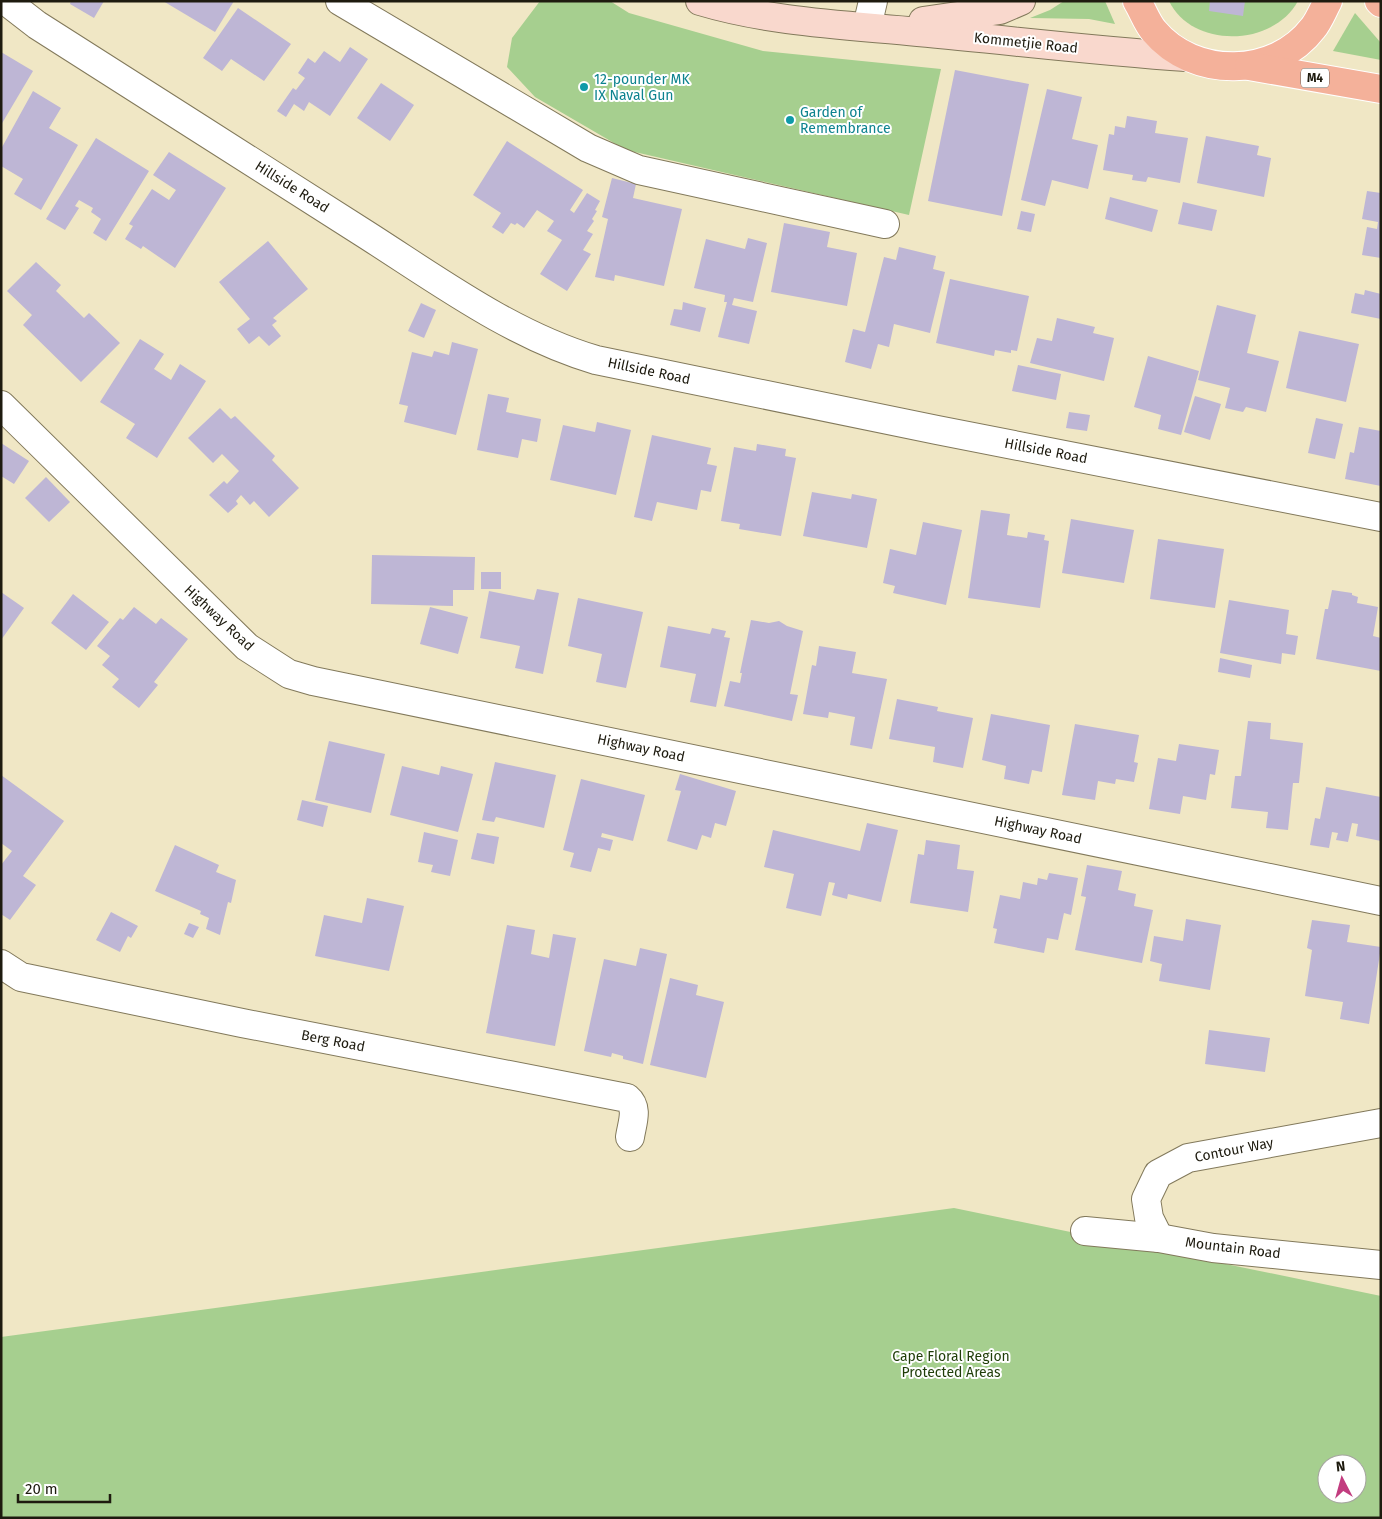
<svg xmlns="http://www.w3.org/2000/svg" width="1382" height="1519" viewBox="0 0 1382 1519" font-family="'Fira Sans',sans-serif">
  <rect width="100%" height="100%" fill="#f0e7c5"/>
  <!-- green -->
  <g fill="#a6cf8f" fill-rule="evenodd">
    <path d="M540,1H610L629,13L763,51L941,69L909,215L626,150L535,97L507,67L512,38Z"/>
    <path d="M1064,1H1105L1115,24L1089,19L1030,18L1050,10Z"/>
    <path d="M1169,1H1298C1273,47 1192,49 1169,1Z"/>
    <path d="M1355,13L1381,43V60L1333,51Z"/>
    <path d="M954,1208L1381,1296V1518H1V1337ZM1327,1464H1357V1494H1327Z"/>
  </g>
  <!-- building -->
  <g fill="#beb6d5">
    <path d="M71,1H104L94,18L70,4Z"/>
    <path d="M163,1H234L215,32Z"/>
    <path d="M1210,1H1245L1243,16L1209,11Z"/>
    <path d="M238,8L291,44L264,81L231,59L222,71L203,58Z"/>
    <path d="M350,47L368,59L330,116L309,102L304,111L294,104L286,117L277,111L293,88L296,90L305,78L298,73L308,58L315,63L324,51L340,62Z"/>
    <path d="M1,52L33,71L1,125Z"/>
    <path d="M955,70L1029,84L1002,216L928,201Z"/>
    <path d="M381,83L414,105L390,141L357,118Z"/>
    <path d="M1047,89L1082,97L1072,139L1098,145L1088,189L1052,180L1045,206L1021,200Z"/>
    <path d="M33,91L61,108L49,128L78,145L41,210L14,194L23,179L1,166V149Z"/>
    <path d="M1127,116L1157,121L1155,133L1188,138L1180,183L1148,177L1146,182L1132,180L1133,175L1103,170L1109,134L1114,135L1115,126L1125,128Z"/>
    <path d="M1206,136L1259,146L1257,155L1271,158L1264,197L1197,183Z"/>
    <path d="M96,138L149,171L106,241L93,233L101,219L91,212L93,208L79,200L75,206L79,208L65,230L46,219Z"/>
    <path d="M507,141L583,190L570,210L574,213L587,193L600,201L595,210L597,211L592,219L594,221L587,231L593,234L583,250L591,254L567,291L540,274L562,240L547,231L554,221L537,210L524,228L517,223L515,225L511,223L503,234L492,227L501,213L473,195Z"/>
    <path d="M169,152L226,188L175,268L143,246L141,249L125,239L133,226L129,224L152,189L169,200L176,190L153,175Z"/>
    <path d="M612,178L636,184L633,198L682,209L664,286L615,275L614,281L595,277L608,219L602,217Z"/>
    <path d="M1367,191L1381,193V258L1362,255L1367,227L1377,229L1378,222L1362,219Z"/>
    <path d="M1110,197L1158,210L1152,232L1105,219Z"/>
    <path d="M1183,202L1217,210L1212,231L1178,224Z"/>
    <path d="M1021,211L1035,214L1031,232L1017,229Z"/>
    <path d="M784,223L830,232L827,247L857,253L847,306L771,292Z"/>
    <path d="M748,238L767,243L753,302L734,298L732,305L757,311L749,344L718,337L727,302H724L725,295L694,288L706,239L745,249Z"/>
    <path d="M268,241L308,289L273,318L277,321L272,325L281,336L269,346L259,336L249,344L237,329L250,319L219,282Z"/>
    <path d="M899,247L936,256L933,269L945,272L930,333L894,324L889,347L878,344L871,369L845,362L853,329L865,332L884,257L896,260Z"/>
    <path d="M36,262L61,285L56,291L84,318L89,313L120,343L81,382L23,325L32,315L7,291Z"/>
    <path d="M950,279L1029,296L1017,351L1011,350V353L995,350L994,356L936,343Z"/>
    <path d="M1365,290L1381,294V319L1351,313L1355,293L1364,295Z"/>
    <path d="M683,302L706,308L700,332L670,325L674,309L682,310Z"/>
    <path d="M421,303L436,310L424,338L408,331Z"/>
    <path d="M1217,305L1256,315L1247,353L1279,361L1266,412L1246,407L1243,412L1225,408L1230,388L1198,380Z"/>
    <path d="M1057,318L1095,327L1093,333L1114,338L1104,381L1030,363L1037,338L1052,341Z"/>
    <path d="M1299,331L1359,344L1346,402L1286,388Z"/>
    <path d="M140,339L164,354L154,369L171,380L180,364L206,381L157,458L126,438L135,424L100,402Z"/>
    <path d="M452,342L478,349L456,435L404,422L408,406L399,404L412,352L432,357L434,351L449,355Z"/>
    <path d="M1148,356L1199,371L1181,435L1158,429L1161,415L1134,407Z"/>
    <path d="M1018,365L1061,374L1056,400L1012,391Z"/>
    <path d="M488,394L509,398L506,412L541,419L537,442L522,439L518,458L477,450Z"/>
    <path d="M1195,396L1221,404L1210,440L1184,432Z"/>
    <path d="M220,408L231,419L235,416L275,456L272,460L299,488L269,517L254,501L250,505L241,495L236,501L238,504L228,513L209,495L224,481L227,484L239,471L222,454L213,463L188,438Z"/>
    <path d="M1069,412L1090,415L1087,431L1066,428Z"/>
    <path d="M1316,418L1343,424L1335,459L1308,453Z"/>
    <path d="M597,422L631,430L616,495L550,480L563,425L595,432Z"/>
    <path d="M1359,427L1381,431V486L1345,479L1350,452L1354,453Z"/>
    <path d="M652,435L711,448L707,464L717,466L711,492L701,490L697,510L657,502L652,521L634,517Z"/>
    <path d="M1,443L29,461L14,484L1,476Z"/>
    <path d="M757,444L786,449L785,456L796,458L781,536L739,529L740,524L721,521L734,447L756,451Z"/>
    <path d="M46,477L70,502L49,522L25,498Z"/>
    <path d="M812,492L851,499L852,494L877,499L867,548L803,536Z"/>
    <path d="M981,510L1010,514L1007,535L1027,538L1028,532L1045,535L1044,540L1049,541L1040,608L968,598Z"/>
    <path d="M1071,519L1134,530L1124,583L1062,573Z"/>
    <path d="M923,522L962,530L946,605L893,593L895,586L883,583L890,549L916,555Z"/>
    <path d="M1158,539L1224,549L1215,608L1150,599Z"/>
    <path d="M372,555L475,557L474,590H453V606L371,604Z"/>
    <rect x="481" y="572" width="20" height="17"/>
    <path d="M537,589L559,593L543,674L515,668L520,646L480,638L489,591L534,600Z"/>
    <path d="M1332,590L1352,593V595L1358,597L1357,603L1378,607L1373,636L1381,638V671L1316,659L1325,609H1328Z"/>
    <path d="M1,592L24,608L1,640Z"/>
    <path d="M73,594L109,622L86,650L51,623Z"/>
    <path d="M578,598L643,612L626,688L596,682L602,654L568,646Z"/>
    <path d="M1229,600L1289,610L1286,634L1298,636L1295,655L1282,653L1281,664L1220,653Z"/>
    <path d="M134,607L156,624L161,618L188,639L154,682L158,685L139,708L112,687L119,679L102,665L110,656L97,646L120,618L123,620Z"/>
    <path d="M430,607L468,617L458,654L420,644Z"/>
    <path d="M751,620L769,623L779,621L787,626L803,631L790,694L798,695L792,721L724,706L730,681L740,683L742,673H740Z"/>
    <path d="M668,626L710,634L712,628L726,631L724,637L730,638L716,707L690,702L696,674L660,667Z"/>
    <path d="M819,646L856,652L852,673L887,679L872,749L850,745L855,717L829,712L828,718L803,714L812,665L816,666Z"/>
    <path d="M1220,658L1252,665L1250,678L1218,672Z"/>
    <path d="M897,699L938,707L937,711L973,718L963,768L933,762L935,747L889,739Z"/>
    <path d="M991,714L1050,725L1042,772L1032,770L1029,784L1004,779L1006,766L982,760Z"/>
    <path d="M1248,721L1271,723L1270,739L1303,743L1299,783H1293L1288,830L1266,828L1268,812L1231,808L1235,776H1241Z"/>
    <path d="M1075,724L1139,735L1134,762L1138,763L1134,782L1116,779L1115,784L1098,781L1095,800L1062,795Z"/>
    <path d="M329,741L385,754L371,813L315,800Z"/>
    <path d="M1179,744L1219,750L1215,775L1210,774L1206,800L1183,796L1180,814L1149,809L1158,758L1176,761Z"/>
    <path d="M495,762L556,775L544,828L496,817L494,822L482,820Z"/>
    <path d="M402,766L439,775L441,766L473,774L458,832L390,815Z"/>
    <path d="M680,774L736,791L726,826L715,823L711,838L702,835L697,850L667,841L681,791L675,790Z"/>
    <path d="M1,775L64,821L23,876L36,885L10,920L1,914V865L12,851L1,843Z"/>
    <path d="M581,779L645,795L633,841L602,833L601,837L613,840L610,851L598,848L591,872L570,867L574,853L563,850Z"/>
    <path d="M1326,787L1381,797V841L1356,836L1358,824L1352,823L1348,842L1336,840L1338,833L1332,832L1329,848L1310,845L1315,818L1320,819Z"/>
    <path d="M302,800L328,806L323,827L297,820Z"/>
    <path d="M867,823L898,830L881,902L848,894L847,899L832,895L835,883L829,882L821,916L786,908L794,874L764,867L773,830L860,851Z"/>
    <path d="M424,832L458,840L450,876L431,872L433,865L418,862Z"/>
    <path d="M477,833L499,837L494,864L471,859Z"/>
    <path d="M926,840L960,845L957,869L974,871L968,912L910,903L918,854L924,855Z"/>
    <path d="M175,845L219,865L216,872L236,880L231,903L228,902L220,935L206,929L209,918L200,914L201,911L155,891Z"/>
    <path d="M1087,865L1122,871L1118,890L1136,894L1134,906L1153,910L1142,963L1075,950L1086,897L1081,896Z"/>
    <path d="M1049,873L1078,878L1071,915L1064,913L1058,940L1047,938L1044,953L994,943L997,929L993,928L1000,895L1020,899L1023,882L1037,885L1038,878L1047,880Z"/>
    <path d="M367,898L404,906L389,971L315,956L324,915L362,923Z"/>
    <path d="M111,912L138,926L131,938L128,936L120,952L96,940Z"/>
    <path d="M1186,919L1221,925L1210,990L1159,981L1162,964L1150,961L1154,936L1183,941Z"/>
    <path d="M1312,920L1350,925L1347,942L1381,947L1369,1024L1340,1019L1343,1002L1305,996L1312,950L1307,948Z"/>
    <path d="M189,923L199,927L193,938L184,934Z"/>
    <path d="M507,925L535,930L531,954L549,958L553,934L576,938L555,1046L486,1033Z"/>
    <path d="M640,948L667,954L643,1064L623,1059V1056L612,1053L611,1057L584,1051L604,959L636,966Z"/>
    <path d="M670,978L698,985L696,995L724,1002L706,1078L650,1065Z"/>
    <path d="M1209,1030L1270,1038L1265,1072L1205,1064Z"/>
  </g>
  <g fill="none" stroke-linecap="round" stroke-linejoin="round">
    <defs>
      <g id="minor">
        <path d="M6,1L37,25C145,94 254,163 362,232C436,279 511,335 596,360L937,430L1381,517"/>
        <path d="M340,1L588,148L639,170L885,224"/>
        <path d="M867,27L873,1"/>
        <path d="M1,405L247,647L289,674L313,681L1381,901"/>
        <path d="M1,964L21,977L242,1023L627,1098C639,1108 632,1123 630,1137"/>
        <path d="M1085,1231L1159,1238L1213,1248L1381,1265"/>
        <path d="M1159,1238L1149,1218L1146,1199L1158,1174L1188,1158L1381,1123"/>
      </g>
      <g id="secondary">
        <path d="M700,1C770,22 846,25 918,32C1007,40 1096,51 1186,57"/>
        <path d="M923,21L1000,10L1021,1"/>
      </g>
      <g id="primary">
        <path d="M1137,1C1143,11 1147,23 1154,31C1194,79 1275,78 1313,28C1319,21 1323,10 1328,1"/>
        <path d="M1379,1L1381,3"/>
        <path d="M1249,66L1381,89"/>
      </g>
    </defs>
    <!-- minor casing -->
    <use href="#minor" stroke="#82795b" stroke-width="30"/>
    <!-- secondary casing -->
    <use href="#secondary" stroke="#82795b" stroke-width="30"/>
    <!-- primary casing -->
    <use href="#primary" stroke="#fff" stroke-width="30"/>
    <!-- minor -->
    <use href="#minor" stroke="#fff" stroke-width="28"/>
    <!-- secondary -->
    <use href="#secondary" stroke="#f9d8cd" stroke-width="28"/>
    <!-- primary -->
    <use href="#primary" stroke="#f4b19a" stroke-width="28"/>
  </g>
  <!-- markers -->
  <g fill="#0f9aa8" stroke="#fff" stroke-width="2">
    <circle cx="584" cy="87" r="5"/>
    <circle cx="790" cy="120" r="5"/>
  </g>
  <g text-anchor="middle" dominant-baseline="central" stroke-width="4" stroke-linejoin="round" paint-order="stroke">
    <!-- shield labels -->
    <rect fill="#fff" stroke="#625f57" stroke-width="1" x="1301" y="68.5" width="28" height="19" rx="4"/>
    <g font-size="12" font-weight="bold" fill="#1e1b0f">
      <text x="1315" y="78">M4</text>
    </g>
    <!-- street labels -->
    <g font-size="14" fill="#1e1b0f" stroke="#fff">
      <text transform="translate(1026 43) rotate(6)">Kommetjie Road</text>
      <text transform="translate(292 187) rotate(32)">Hillside Road</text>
      <text transform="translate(649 371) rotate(12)">Hillside Road</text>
      <text transform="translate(1046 451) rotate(11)">Hillside Road</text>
      <text transform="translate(219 618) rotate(43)">Highway Road</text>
      <text transform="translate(641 748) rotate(12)">Highway Road</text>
      <text transform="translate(1038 830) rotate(12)">Highway Road</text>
      <text transform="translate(333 1041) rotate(11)">Berg Road</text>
      <text transform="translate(1234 1150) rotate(-11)">Contour Way</text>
      <text transform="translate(1233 1248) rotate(7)">Mountain Road</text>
    </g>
    <!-- culture labels -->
    <g font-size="14" fill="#0d838f" stroke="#fff" text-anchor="start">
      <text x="594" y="79">12-pounder MK<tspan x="594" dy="16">IX Naval Gun</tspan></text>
      <text x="800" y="112">Garden of<tspan x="800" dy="16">Remembrance</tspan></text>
    </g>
    <!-- park labels -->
    <g font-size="14" fill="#1f3d08" stroke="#fff">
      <text x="951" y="1356">Cape Floral Region<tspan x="951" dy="16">Protected Areas</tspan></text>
    </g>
  </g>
  <!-- border -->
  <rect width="1382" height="1519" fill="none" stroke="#1e1b0f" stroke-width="5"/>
  <!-- north arrow -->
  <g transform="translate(1342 1479) rotate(354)"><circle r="24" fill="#ffffff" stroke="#a5a49f"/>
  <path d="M0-4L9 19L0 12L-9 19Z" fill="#c23c7f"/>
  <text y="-8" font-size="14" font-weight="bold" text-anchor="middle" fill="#1e1b0f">N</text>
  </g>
  <!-- scale -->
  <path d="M18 1494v8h92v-8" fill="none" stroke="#1e1b0f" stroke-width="2.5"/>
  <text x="25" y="1494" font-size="15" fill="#1e1b0f" stroke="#ffffff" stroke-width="4" paint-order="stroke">20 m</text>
</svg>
